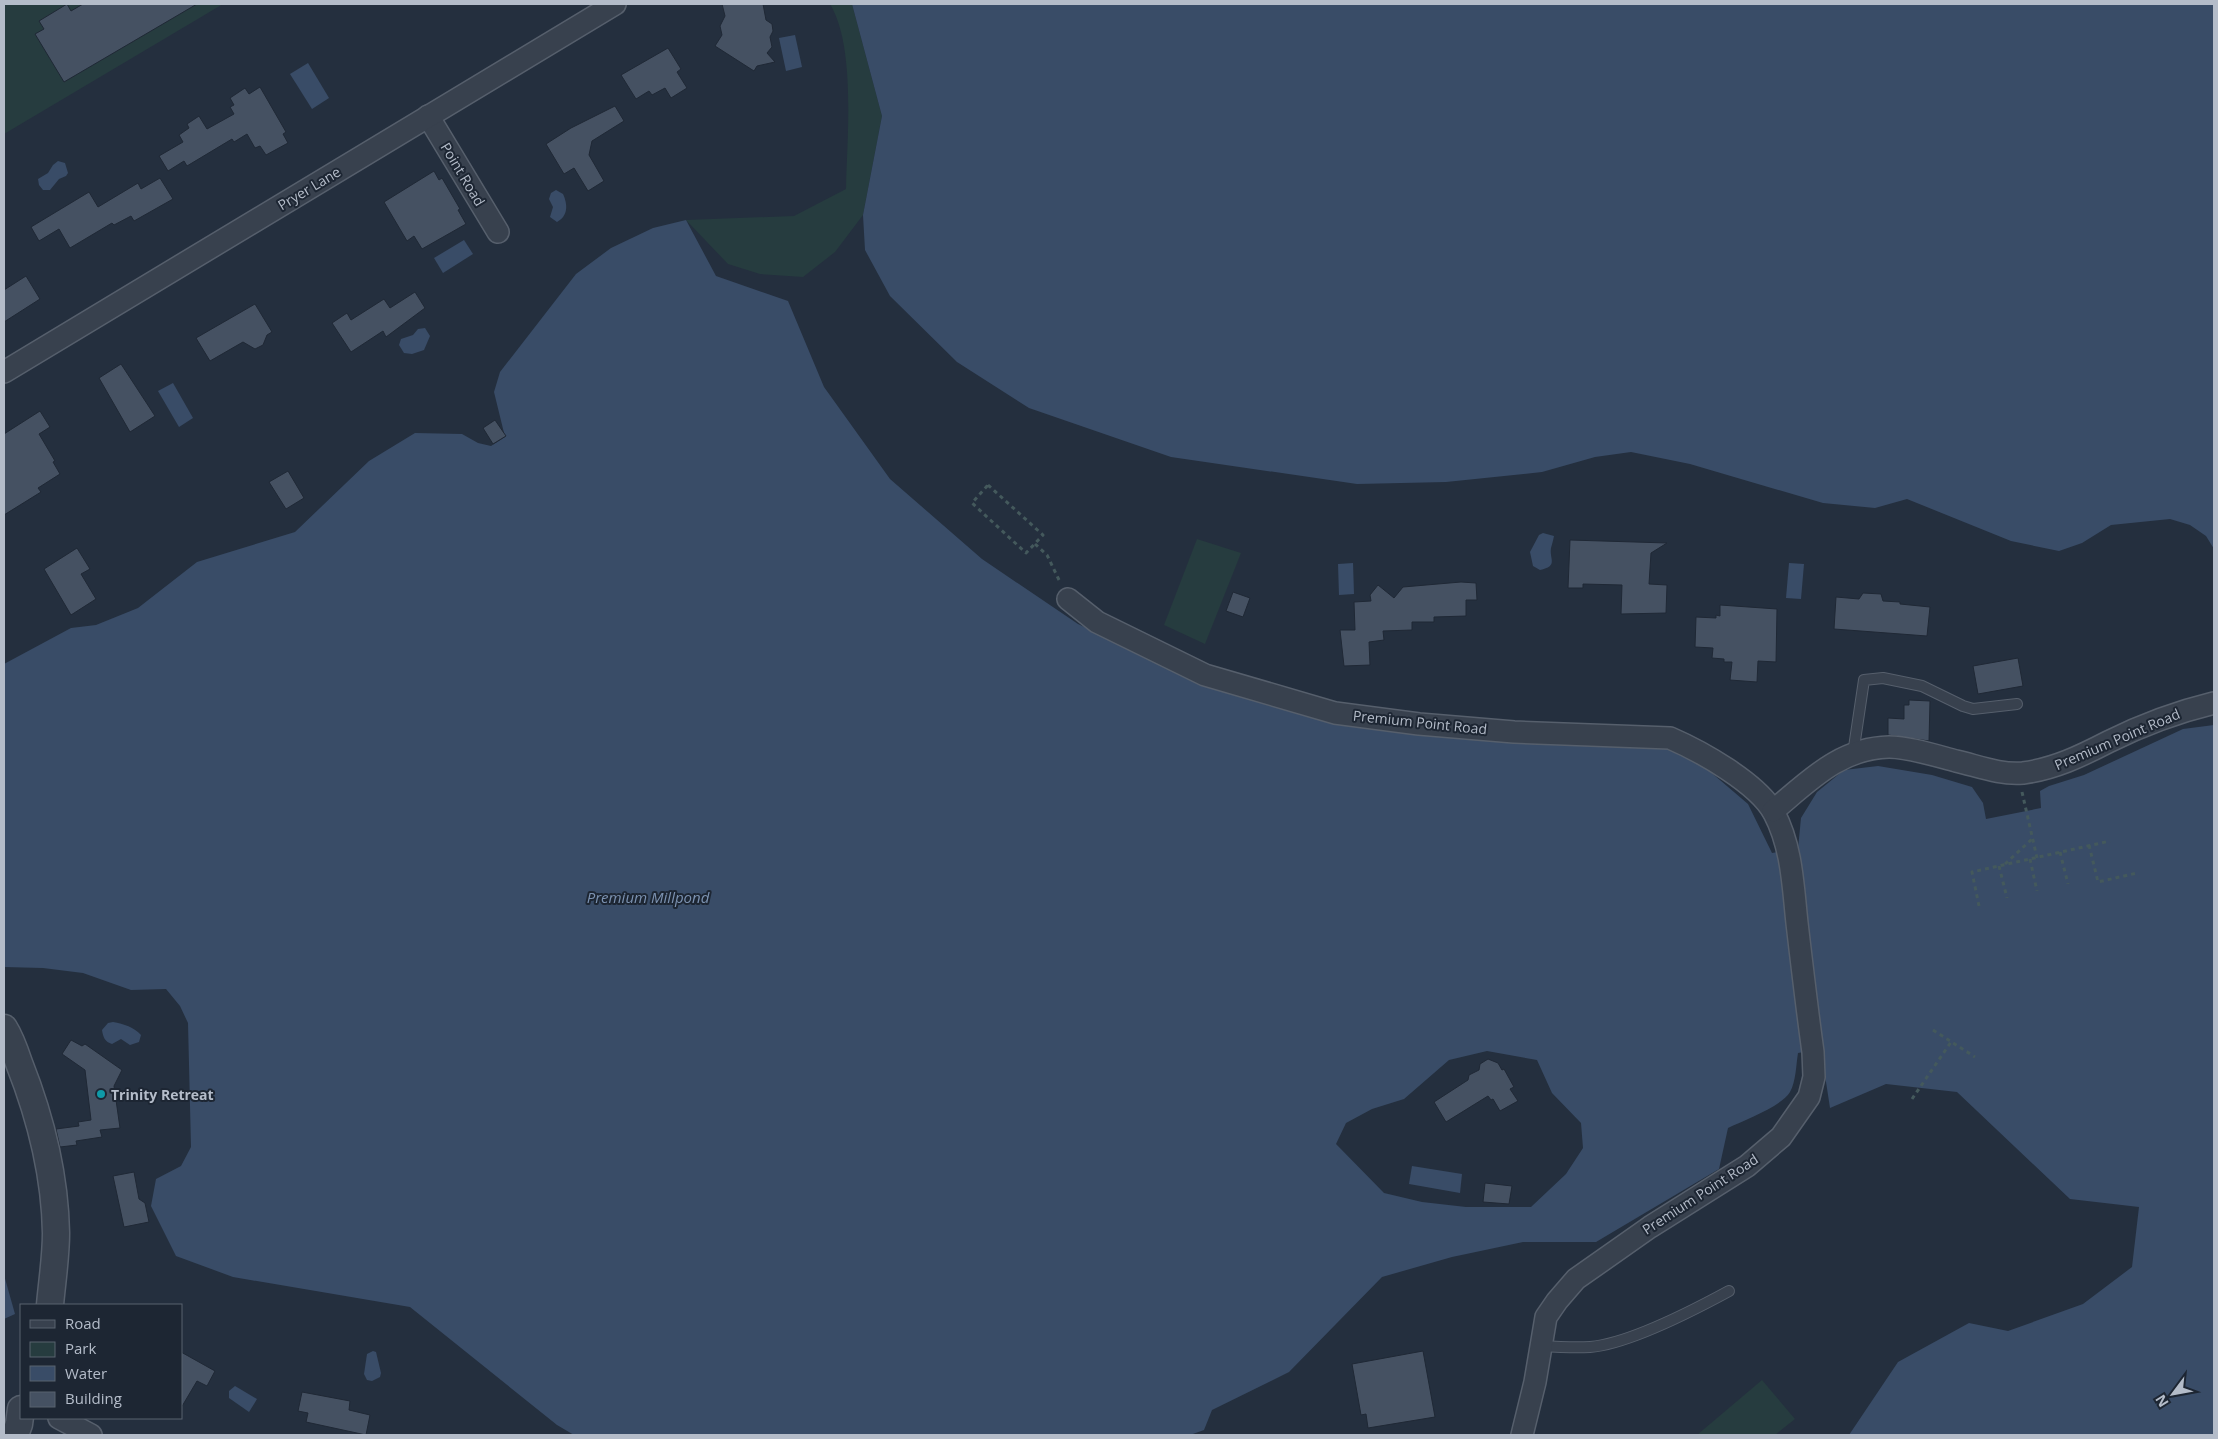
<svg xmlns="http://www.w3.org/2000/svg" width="2218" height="1439" viewBox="0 0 2218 1439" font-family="'Open Sans',sans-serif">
  <rect width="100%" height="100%" fill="#242f3e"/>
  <!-- green -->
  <g fill="#263c3f">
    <path d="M4,4H223L4,134Z"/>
    <path d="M830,4H852L882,116L863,215L835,252L803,277L760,274L728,264L686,220L794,216L846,189C847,138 856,47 830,4Z"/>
    <path d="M1197,539L1241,553L1205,644L1164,625Z"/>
    <path d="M1762,1380L1795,1419L1775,1435H1697Z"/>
  </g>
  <!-- water -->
  <g fill="#394c67" fill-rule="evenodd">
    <path d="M852,4H2214V549L2206,536L2190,525L2170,519L2111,525L2082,543L2059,551L2011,541L1907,499L1875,508L1823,503L1690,464L1631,452L1595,457L1542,472L1446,482L1357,484L1171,457L1029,408L957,362L890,296L865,250L863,215L882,116Z"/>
    <path d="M795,35L802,67L786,71L779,38Z"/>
    <path d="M308,63L329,98L312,109L290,74Z"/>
    <path d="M58,161L65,163L68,173L66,176L59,179L50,190H43L39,185L38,179L48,173L53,165Z"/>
    <path d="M556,190L563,194C568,205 568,216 557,222L550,217L553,207L549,199L551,193Z"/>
    <path d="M686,220L716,276L788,301L824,387L890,479L982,559L1078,624L1209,686L1312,717L1431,734L1669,748L1707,769L1748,804L1772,853L1798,849L1801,818L1817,792L1844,770L1878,766L1932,775L1972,787L1983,803L1986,819L2041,808L2040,791L2049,786L2084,775L2183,729L2214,725V1435H1849L1898,1362L1969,1323L2008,1331L2083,1304L2132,1267L2139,1207L2070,1199L1957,1092L1886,1084L1830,1108L1821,1049L1798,1053C1796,1065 1796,1081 1790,1092C1781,1107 1744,1120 1728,1128L1719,1169L1596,1242H1523L1452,1257L1382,1277L1289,1372L1212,1410L1204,1430L1190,1435H574L557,1425L410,1307L233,1277L176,1256L151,1206L156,1179L181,1166L191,1147L188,1023L180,1006L166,989L131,990L83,973L43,968L4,967V664L71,628L96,625L138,608L197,562L295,532L369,461L415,433L462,434L478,443L491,446L505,437L494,392L500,372L576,274L611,248L653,228ZM1487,1051L1537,1060L1552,1093L1581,1123L1583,1148L1566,1174L1531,1207H1466L1422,1202L1384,1193L1336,1144L1346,1123L1372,1109L1404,1099L1449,1060Z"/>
    <path d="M464,240L473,254L443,273L434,258Z"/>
    <path d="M425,328L430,336L424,350L412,354L404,353L399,345L401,339L413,335L418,329Z"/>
    <path d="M173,383L193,418L179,427L158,391Z"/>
    <path d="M1543,533L1554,536C1553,541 1552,544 1551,548C1549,559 1559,566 1540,570L1533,566L1530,552L1539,535Z"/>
    <path d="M1353,563L1354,594L1339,595L1338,564Z"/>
    <path d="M1789,563L1804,564L1801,599L1786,598Z"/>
    <path d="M113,1022C124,1024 134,1027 141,1035L139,1042L130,1045L121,1039L112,1044C105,1042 103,1037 102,1030L108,1023Z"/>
    <path d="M1412,1166L1462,1174L1460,1193L1409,1184Z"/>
    <path d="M4,1275L15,1314L4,1319Z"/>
    <path d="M373,1351L376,1352L381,1373L380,1377L372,1381L367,1380L364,1374L367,1354Z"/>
    <path d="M235,1386L257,1399L249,1412L229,1398V1391Z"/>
  </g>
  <!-- building -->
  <g fill="#455162" stroke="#1f2835">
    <path d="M67,4L71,11L83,4H197L64,82L35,34L44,29L39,21Z"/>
    <path d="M722,4H763L766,20L772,24L773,31L770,37L772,47L767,53L775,62L757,66L754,71L715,46L722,35L720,26L725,16Z"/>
    <path d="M668,48L681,69L677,72L687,88L671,98L665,88L652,95L649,91L636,99L621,75Z"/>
    <path d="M260,87L286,132L283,134L288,143L266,155L260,146L255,148L247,134L234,142L232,139L187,166L184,161L168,171L159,156L183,142L179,135L189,128L187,124L199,116L207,129L234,114L230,107L234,105L230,98L245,88L249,94Z"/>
    <path d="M615,106L624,121L592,141L589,155L604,181L588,191L574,168L564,174L546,144L571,128Z"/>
    <path d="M434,171L439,180L442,178L460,209L458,210L466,224L422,249L414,236L407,241L384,202Z"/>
    <path d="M160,178L173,199L134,221L131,216L114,225L112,223L70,248L59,229L39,241L31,227L89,192L98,207L138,183L141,189Z"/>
    <path d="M26,276L40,299L4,322V290Z"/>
    <path d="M415,292L425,308L386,337L383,331L351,352L332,323L347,313L351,320L384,299L390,308Z"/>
    <path d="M255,304L272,332L267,335L263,345L255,349L243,342L210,361L196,338Z"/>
    <path d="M121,364L155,416L130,432L99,378Z"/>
    <path d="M40,411L50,427L39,434L55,461L53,462L60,474L38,488L41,492L4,515V434Z"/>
    <path d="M495,420L506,436L493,444L483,428Z"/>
    <path d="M288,471L304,498L286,509L269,482Z"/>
    <path d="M1570,540L1667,543L1651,553L1649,584L1667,585L1666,613L1621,614L1622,585L1583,584V588H1568Z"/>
    <path d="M77,548L90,569L81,574L96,599L71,615L44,569Z"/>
    <path d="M1461,582L1476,583L1477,600H1466V616L1434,617V622H1412V630L1383,631L1384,640L1369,642L1370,665L1344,666L1340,630H1355L1354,602L1371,601L1370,595L1378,585L1394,598L1403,587Z"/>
    <path d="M1233,592L1250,598L1243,617L1226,611Z"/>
    <path d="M1863,593L1881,594L1883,601L1900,602V604L1930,607L1927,636L1834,629L1836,597L1859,599Z"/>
    <path d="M1720,605L1777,609L1776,662L1758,661L1757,682L1730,680L1732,662H1724V659L1712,658L1713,648L1695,647L1696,617L1716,618V615L1720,616Z"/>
    <path d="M2018,658L2023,686L1978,694L1973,666Z"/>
    <path d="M1909,700L1930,701L1929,741L1888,735V718L1904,719V705H1909Z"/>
    <path d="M71,1040L82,1046L85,1044L122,1070L114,1086L120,1128L100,1130L102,1137L76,1141L77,1145L60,1147L56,1129L79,1126L78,1122L91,1120L85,1070L62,1054Z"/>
    <path d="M1488,1059L1498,1063L1502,1070L1504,1069L1514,1087L1510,1089L1518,1101L1500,1111L1493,1099L1491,1100L1488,1096L1446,1122L1434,1102L1468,1080L1469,1075L1479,1070L1480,1064Z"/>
    <path d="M134,1172L139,1199L145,1203L149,1222L124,1227L113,1176Z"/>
    <path d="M1485,1183L1512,1186L1509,1204L1483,1202Z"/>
    <path d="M1423,1351L1435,1417L1368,1428L1366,1414L1361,1415L1352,1364Z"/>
    <path d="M181,1352L215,1371L207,1386L197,1381L181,1408Z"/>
    <path d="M302,1392L350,1401L349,1410L370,1415L366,1435L306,1422L308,1413L298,1411Z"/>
  </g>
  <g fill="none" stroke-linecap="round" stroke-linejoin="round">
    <defs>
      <g id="service">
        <path d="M1853,754L1864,680L1883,678L1922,686L1963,706L1973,709L2017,704"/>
        <path d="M1540,1346C1557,1347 1574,1348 1590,1347C1628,1344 1694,1310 1729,1291"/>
      </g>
      <g id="minor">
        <path d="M428,116L498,232"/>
        <path d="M4,372L615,4"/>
        <path d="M1068,599L1097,622L1205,675L1335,713L1419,724L1514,732L1670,738C1700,751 1758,783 1774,813C1792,847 1793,886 1797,923C1802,966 1807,1009 1813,1052L1814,1077L1809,1097L1781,1137L1747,1166L1650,1227L1576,1279L1557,1301L1546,1317L1535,1382L1522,1435"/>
        <path d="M1773,811C1809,781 1840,748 1889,747C1909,747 1937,756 1956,761C1978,766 2000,775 2023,773C2054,769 2081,756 2108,742C2142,725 2177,712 2214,703"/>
        <path d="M59,1418L91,1435"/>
      </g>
      <g id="tertiary">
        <path d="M4,1028C11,1039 15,1051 19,1063C40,1116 55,1176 56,1233C56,1257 52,1282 50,1305"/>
        <path d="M15,1435L19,1424L21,1409"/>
      </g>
    </defs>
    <!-- service casing -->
    <use href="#service" stroke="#565f6c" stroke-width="12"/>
    <!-- minor casing -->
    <use href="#minor" stroke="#565f6c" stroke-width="24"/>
    <!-- tertiary casing -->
    <use href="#tertiary" stroke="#565f6c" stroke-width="29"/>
    <!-- path -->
    <g stroke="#44595c" stroke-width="3" stroke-dasharray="4 4" stroke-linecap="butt">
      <path d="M988,485L1043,535L1026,553L972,503Z"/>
      <path d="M1035,544L1047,555L1060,582"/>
      <path d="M2022,792L2037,858"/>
      <path d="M2089,845L2098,882L2137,873"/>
      <path d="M2060,852L2068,884"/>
      <path d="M2030,859L2037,891"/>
      <path d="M2005,864L2032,839"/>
      <path d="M1999,866L2007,898"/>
      <path d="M1979,906L1972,872L2110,841"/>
      <path d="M1933,1030L1975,1057"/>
      <path d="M1912,1099L1951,1042"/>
    </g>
    <!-- service -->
    <use href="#service" stroke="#38414e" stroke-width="10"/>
    <!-- minor -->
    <use href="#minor" stroke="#38414e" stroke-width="21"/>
    <!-- tertiary -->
    <use href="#tertiary" stroke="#38414e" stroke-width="26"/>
  </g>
  <!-- markers -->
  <circle fill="#0f9aa8" stroke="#1d2633" stroke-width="2" cx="101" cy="1094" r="5"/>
  <g text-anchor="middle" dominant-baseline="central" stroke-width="4" stroke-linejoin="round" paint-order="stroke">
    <!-- street labels -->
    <g font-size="14" fill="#b4bcc9" stroke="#1d2633">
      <text transform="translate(463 174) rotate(59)">Point Road</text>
      <text transform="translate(309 188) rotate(-31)">Pryer Lane</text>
      <text transform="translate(1420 722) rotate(6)">Premium Point Road</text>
      <text transform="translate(2117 739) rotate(-23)">Premium Point Road</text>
      <text transform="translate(1700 1194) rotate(-33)">Premium Point Road</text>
    </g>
    <!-- poi labels -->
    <g font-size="14" font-weight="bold" fill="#b4bcc9" stroke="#1d2633" text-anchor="start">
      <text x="111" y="1094">Trinity Retreat</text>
    </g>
    <!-- water labels -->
    <g font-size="15" font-style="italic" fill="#7c92b1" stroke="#1d2633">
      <text x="648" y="897">Premium Millpond</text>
    </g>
  </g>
  <!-- border -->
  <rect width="2218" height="1439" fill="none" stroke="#b4bcc9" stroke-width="10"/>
  <!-- legend -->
  <rect x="20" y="1304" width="162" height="115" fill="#1d2633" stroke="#59626f"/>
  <rect x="30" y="1320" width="25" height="8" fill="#38414e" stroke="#59626f"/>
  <text x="65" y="1329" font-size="15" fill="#b4bcc9">Road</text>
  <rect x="30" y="1342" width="25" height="15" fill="#263c3f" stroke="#59626f"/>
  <text x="65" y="1354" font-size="15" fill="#b4bcc9">Park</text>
  <rect x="30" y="1366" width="25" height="15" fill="#394c67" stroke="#59626f"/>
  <text x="65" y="1379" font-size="15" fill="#b4bcc9">Water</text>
  <rect x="30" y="1392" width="25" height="15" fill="#455162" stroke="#59626f"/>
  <text x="65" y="1404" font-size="15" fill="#b4bcc9">Building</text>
  <!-- north arrow -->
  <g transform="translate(2173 1394) rotate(238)" stroke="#1d2633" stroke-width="4" paint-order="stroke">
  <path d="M0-4L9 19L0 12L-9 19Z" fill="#b4bcc9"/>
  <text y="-8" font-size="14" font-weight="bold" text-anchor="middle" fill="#b4bcc9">N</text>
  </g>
</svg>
